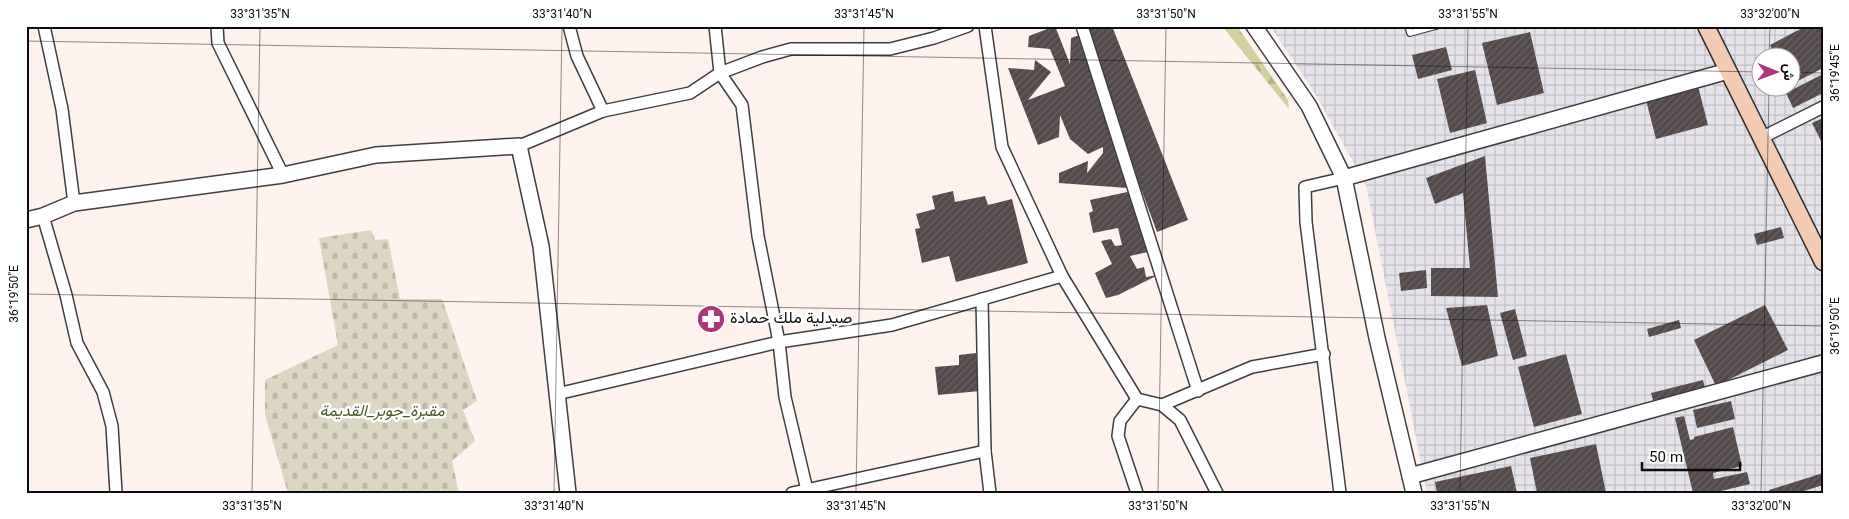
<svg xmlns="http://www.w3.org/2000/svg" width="1849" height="519" viewBox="0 0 1849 519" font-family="Georgia,Vazirmatn,serif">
  <defs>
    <pattern id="industrial-grid" width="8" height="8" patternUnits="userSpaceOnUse" patternTransform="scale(1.25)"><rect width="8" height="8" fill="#e5e2ea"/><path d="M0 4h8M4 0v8" fill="none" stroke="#c3c1c8"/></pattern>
    <pattern id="forest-firs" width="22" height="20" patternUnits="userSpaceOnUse" patternTransform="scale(1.25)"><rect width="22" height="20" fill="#d0d19e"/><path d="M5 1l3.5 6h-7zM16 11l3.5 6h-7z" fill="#b1b287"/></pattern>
    <pattern id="cemetery-stones" width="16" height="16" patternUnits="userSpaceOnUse" patternTransform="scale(1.25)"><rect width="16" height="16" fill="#dcd7c2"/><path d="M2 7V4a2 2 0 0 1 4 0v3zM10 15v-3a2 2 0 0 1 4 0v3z" fill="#bcb7a6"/></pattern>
    <pattern id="building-hatch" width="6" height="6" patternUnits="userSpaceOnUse" patternTransform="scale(1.25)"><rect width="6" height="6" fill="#544a4c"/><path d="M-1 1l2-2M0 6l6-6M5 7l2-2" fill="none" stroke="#686061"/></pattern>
  </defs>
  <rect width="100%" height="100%" fill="#fdf2ee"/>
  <!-- industrial -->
  <path fill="url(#industrial-grid)" fill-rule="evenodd" d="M1270,26H1823V493H1427L1366,185L1314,92ZM1762,58H1792V88H1762Z"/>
  <!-- forest -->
  <path fill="url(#forest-firs)" d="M1222,26H1237L1288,100L1289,109Z"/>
  <!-- cemetery -->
  <path fill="url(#cemetery-stones)" d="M371,230L375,240L388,239L400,299H442L477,401L463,410L475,441L452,461L459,493H288L265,415V380L338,345L319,238Z"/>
  <!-- building -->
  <g fill="url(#building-hatch)">
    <path d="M1055,26L1070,64L1071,38L1085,33L1083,26H1112L1188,220L1157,232L1141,189L1059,183V173L1088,161L1087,173L1103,153V147L1088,154L1070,139L1060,115L1059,137L1038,145L1008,68L1034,70L1035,60L1051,72L1028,100L1065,86L1050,49L1028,47L1029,36Z"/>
    <path d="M1806,26H1823V68L1792,84V58H1776L1770,45Z"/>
    <path d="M1530,32L1544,93L1497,105L1482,43Z"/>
    <path d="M1446,47L1452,70L1418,79L1412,55Z"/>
    <path d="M1475,70L1487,123L1450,133L1437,79Z"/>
    <path d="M1823,74V93L1793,108L1786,93Z"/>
    <path d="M1698,86L1708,125L1656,139L1646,100Z"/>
    <path d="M1823,118V145L1812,123Z"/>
    <path d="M1485,156L1498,297L1431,296V268H1470L1463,193L1435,204L1426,178Z"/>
    <path d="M953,191L955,202L985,196L988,205L1012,199L1028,263L956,282L949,256L922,263L915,229L920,228L916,214L935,209L932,196Z"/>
    <path d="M1132,191L1148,252L1130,256L1137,269L1144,267L1146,277L1158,275L1118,295L1106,298L1095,273L1112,264L1101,241L1111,239L1115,246L1122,245L1118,228L1093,233L1089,213L1093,211L1090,200Z"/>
    <path d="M1781,227L1784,238L1757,245L1754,234Z"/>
    <path d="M1426,270L1427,288L1401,291L1399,273Z"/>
    <path d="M1487,305L1498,356L1462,366L1446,308Z"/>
    <path d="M1765,305L1788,350L1716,386L1694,340Z"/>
    <path d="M1515,309L1527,356L1513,360L1500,313Z"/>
    <path d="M1679,320L1681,328L1649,337L1647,329Z"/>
    <path d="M976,353L980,391L938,395L935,367L959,365V355Z"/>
    <path d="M1566,354L1582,414L1534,427L1518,367Z"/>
    <path d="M1703,380L1706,392L1654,404L1651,393Z"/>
    <path d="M1731,401L1735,419L1697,428L1693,410Z"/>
    <path d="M1684,416L1690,440L1694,439V437L1733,427L1742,466L1713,473L1714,479L1747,472L1750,484L1713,493H1693L1675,418Z"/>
    <path d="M1596,444L1606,493H1537L1530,458Z"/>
    <path d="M1511,466L1517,493H1437L1435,482Z"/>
    <path d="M1823,473V485L1798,493H1770L1769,490Z"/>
  </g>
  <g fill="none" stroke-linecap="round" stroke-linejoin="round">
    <defs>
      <path id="service" d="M1408,26L1410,33L1436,26"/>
      <g id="minor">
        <path d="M44,26L62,109L74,203"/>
        <path d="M217,26L218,43L283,175"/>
        <path d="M569,26L577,56L603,111"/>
        <path d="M715,26L720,73L742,105L758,236L779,342L785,397L807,490"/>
        <path d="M985,26L1002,147L1062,276L1137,399L1162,405L1180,420L1217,493"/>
        <path d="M1082,26L1198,391"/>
        <path d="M1761,138L1823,107"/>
        <path d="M519,146L603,111L690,93L720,73L762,57L791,49H890L934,38L968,26"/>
        <path d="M43,216L66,295L77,343L103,392L112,426L116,493"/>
        <path d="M982,299L985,451L990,493"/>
        <path d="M557,394L779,342L892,325L1062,276"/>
        <path d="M1137,399L1120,421L1118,436L1137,493"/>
        <path d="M1162,405L1252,367L1324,354"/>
        <path d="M792,493L985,451"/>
        <path d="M1340,493L1306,222L1305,187L1344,178"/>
      </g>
      <g id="tertiary">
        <path d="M1254,26L1309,106L1344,178L1377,338L1414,493"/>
        <path d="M1344,178L1728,71"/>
        <path d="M26,220L43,216L74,203L283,175L376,155L519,146L541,246L568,493"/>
        <path d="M1410,476L1823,363"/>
      </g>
      <path id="secondary" d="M1706,26L1823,262"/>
    </defs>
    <!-- service casing -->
    <use href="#service" stroke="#3f3f3f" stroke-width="8"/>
    <!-- minor casing -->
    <use href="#minor" stroke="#3f3f3f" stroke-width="14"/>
    <!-- tertiary casing -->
    <use href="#tertiary" stroke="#3f3f3f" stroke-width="18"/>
    <!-- secondary casing -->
    <use href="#secondary" stroke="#2e2e2e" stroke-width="19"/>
    <!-- service -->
    <use href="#service" stroke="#fff" stroke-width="5.5"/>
    <!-- minor -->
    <use href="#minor" stroke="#fff" stroke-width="11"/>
    <!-- tertiary -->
    <use href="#tertiary" stroke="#fff" stroke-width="15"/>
    <!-- secondary -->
    <use href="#secondary" stroke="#f4cab2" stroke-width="16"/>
  </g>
  <!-- ticks -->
  <path fill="none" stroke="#0c0c0c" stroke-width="1" stroke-opacity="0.45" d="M26,41L1762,72M1769,58L1770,26M1792,72L1823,73M26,294L1823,326M252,493L260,26M554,493L562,26M856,493L864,26M1158,493L1166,26M1460,493L1468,26M1761,493L1769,88"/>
  <!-- icons -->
  <defs>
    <symbol id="pharmacy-disc" viewBox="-11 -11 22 22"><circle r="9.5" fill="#aa3779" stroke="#fff"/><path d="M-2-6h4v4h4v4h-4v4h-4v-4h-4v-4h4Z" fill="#fff"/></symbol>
  </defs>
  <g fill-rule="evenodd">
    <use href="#pharmacy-disc" x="695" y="303" width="32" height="32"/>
  </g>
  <g text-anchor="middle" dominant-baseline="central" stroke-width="5" stroke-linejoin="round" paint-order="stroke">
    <!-- poi labels -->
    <g font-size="16" fill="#0c0c0c" stroke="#fff" text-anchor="start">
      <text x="730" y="319">صيدلية ملك حمادة</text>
    </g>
    <!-- park labels -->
    <g font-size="16" font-style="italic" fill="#4d5b26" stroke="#fff">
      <text x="382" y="412">مقبرة_جوبر_القديمة</text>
    </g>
  </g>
  <!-- border -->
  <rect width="1849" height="519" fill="none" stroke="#ffffff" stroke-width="55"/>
  <!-- north arrow -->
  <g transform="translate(1776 72) rotate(91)"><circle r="24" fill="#ffffff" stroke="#9e9e9e"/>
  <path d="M0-4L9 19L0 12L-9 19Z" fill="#aa3779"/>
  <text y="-8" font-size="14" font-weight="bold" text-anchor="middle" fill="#0c0c0c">ش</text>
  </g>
  <!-- scale -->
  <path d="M1642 462v8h98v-8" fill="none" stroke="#0c0c0c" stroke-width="2.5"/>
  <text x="1649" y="462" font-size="15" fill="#0c0c0c" stroke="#ffffff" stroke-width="4" paint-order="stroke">50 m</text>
  <rect x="28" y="28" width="1794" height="464" fill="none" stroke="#0c0c0c" stroke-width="2"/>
  <g font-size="12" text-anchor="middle" fill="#0c0c0c">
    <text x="260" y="18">33°31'35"N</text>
    <text x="562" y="18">33°31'40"N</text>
    <text x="864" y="18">33°31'45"N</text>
    <text x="1166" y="18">33°31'50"N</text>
    <text x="1468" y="18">33°31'55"N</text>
    <text x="1770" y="18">33°32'00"N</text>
    <text transform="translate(1835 73) rotate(-90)" y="4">36°19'45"E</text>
    <text transform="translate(14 294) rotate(-90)" y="4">36°19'50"E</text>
    <text transform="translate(1835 326) rotate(-90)" y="4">36°19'50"E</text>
    <text x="252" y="510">33°31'35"N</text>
    <text x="554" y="510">33°31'40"N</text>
    <text x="856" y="510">33°31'45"N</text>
    <text x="1158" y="510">33°31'50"N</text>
    <text x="1460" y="510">33°31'55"N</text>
    <text x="1761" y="510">33°32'00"N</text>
  </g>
</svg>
